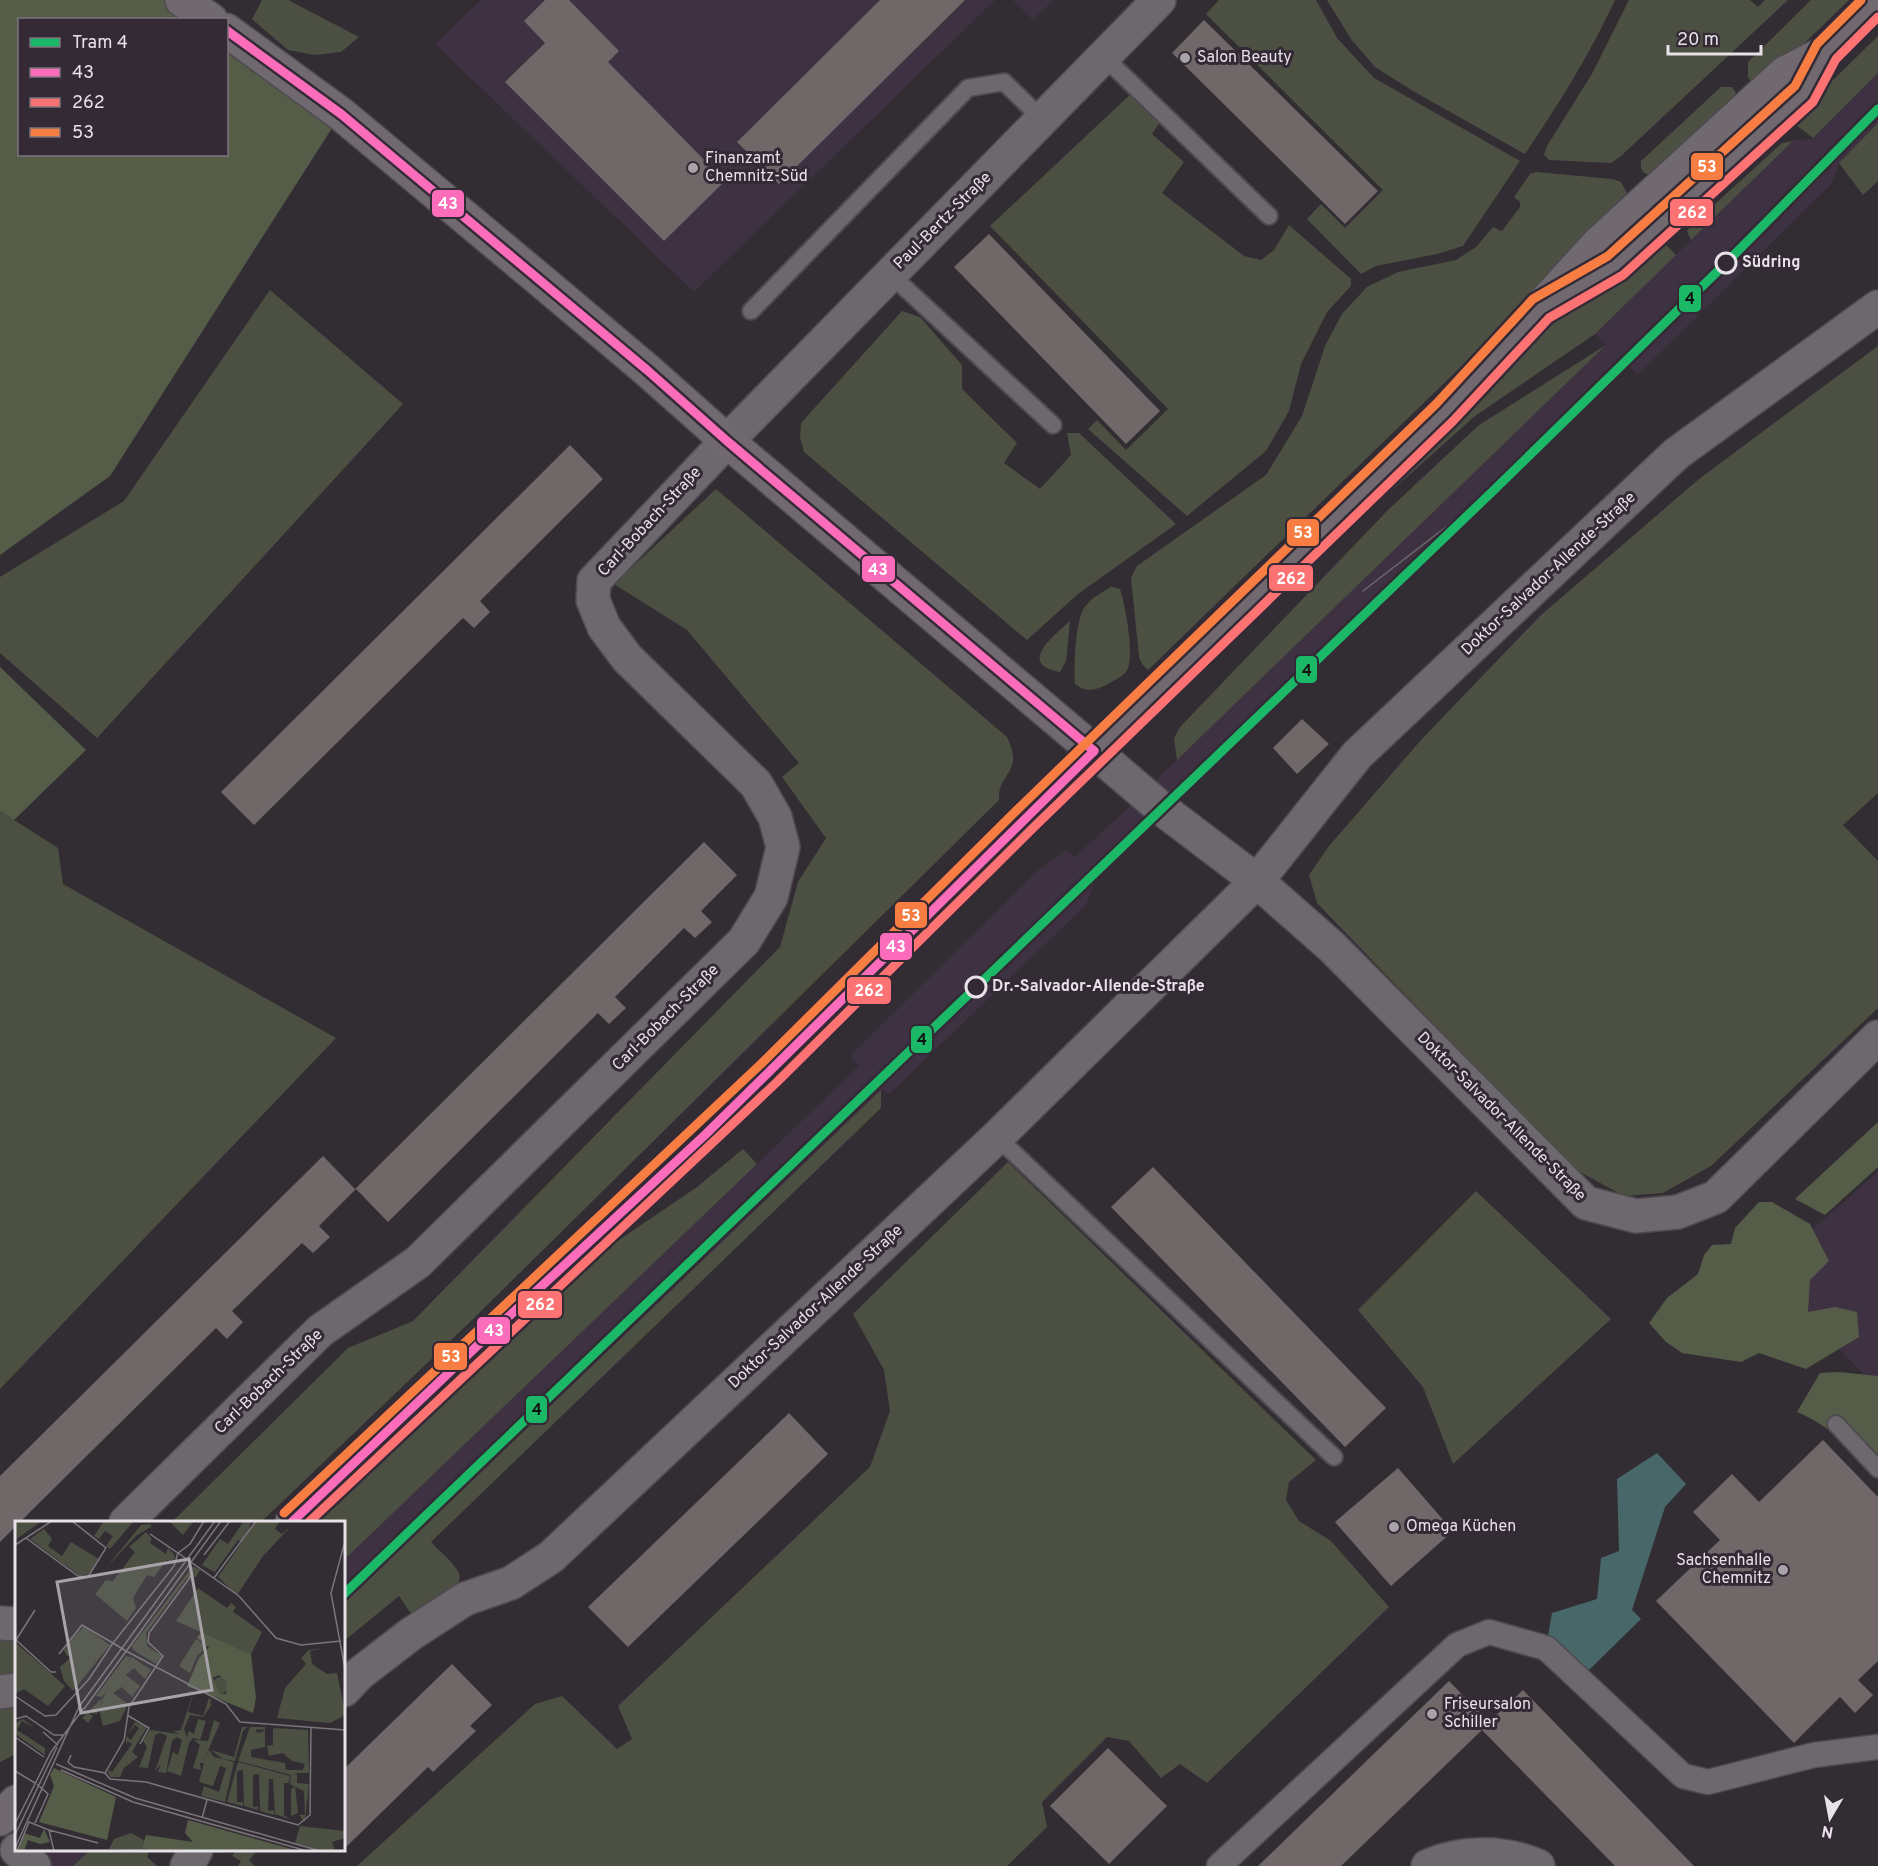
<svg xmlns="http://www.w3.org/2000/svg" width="1878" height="1866" viewBox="0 0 1878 1866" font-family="Overpass,sans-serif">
  <rect width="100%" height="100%" fill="#322d33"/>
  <!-- built -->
  <g fill="#3e3142">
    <path d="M481,0H995L694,292L435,44Z"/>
    <path d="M1013,0H1054L1033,20Z"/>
    <path d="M1878,73V123L1839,163L1832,183L1638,375L1628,366L1499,494L1095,881L1086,905L889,1094L881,1090L344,1603V1560L859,1066L850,1056L1036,872L1066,850L1075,857L1116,819L1606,345L1595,334L1792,141L1813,138Z"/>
    <path d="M1878,1172V1389L1763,1272Z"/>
    <path d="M43,1850H90L73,1866H26Z"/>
  </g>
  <!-- green -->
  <g fill="#4c5043">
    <path d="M262,0H288L359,37L341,52L314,55L288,50L252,19Z"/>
    <path d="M1219,0H1316L1337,38L1374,78L1520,161L1463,246L1437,254L1376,266L1361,274L1307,219L1321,204L1345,228L1383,190L1206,14Z"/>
    <path d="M1327,0H1615C1590,54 1558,105 1525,154L1413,91L1375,67L1351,39Z"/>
    <path d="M1629,0H1750L1758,7L1765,0H1788L1621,156L1611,163L1549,160L1544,155L1547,146L1593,72Z"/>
    <path d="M1811,0H1849L1756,90L1748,77V62Z"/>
    <path d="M1878,36V73L1813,138L1791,121Z"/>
    <path d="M1721,87H1732L1736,93L1730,101L1650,175L1644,173L1641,168V161Z"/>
    <path d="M1134,91L1160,122L1152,134L1184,162L1162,193L1244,256L1261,260L1274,250L1289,225L1351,279V286L1327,312L1301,364L1289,411L1266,451L1187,516L1088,429L1097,420L1126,450L1168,409L990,226Z"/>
    <path d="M1878,123V181L1863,195L1839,163Z"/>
    <path d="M1793,141L1691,240L1687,231L1691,226L1782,143Z"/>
    <path d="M1536,172L1612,179L1621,182L1627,193L1629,204L1148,670L1142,664L1139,657L1131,578L1137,566L1266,475L1302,416L1325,346L1342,314L1367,287L1398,272L1456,260L1476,247L1493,227L1502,231L1520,207V202L1514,197L1530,174Z"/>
    <path d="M1659,238L1676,255L1595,334L1475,416L1382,499V490L1557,317Z"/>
    <path d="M270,290L403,404L97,738L0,653V577L124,501Z"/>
    <path d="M902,311L920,317L962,365V389L1017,443L1004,463L1040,489L1071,455L1067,433H1079L1176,524L1078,594L1027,640L804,452L800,438L801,423Z"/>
    <path d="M1606,345L1177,760L1174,738L1180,727L1388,510L1479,425Z"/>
    <path d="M1878,346V793L1843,825L1878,861V1008L1711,1166L1663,1193L1624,1196L1571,1167L1317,903L1309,875L1329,846L1421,740L1540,616L1699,479Z"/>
    <path d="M716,489L1007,737C1025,774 997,772 999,800L469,1323L261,1522H172L348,1348L413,1321L780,947L798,882L826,838L782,777L799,763L687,630L614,584Z"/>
    <path d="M1111,587L1120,589C1125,604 1136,660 1126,672C1121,678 1112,681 1106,685C1094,691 1085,692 1075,684C1074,667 1075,628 1082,612C1087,600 1101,593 1111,587Z"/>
    <path d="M1070,621L1066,661L1060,672C1016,664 1055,635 1070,621Z"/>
    <path d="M0,811L58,848L63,884L336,1038L0,1389Z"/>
    <path d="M881,1090V1108L431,1542C439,1551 450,1559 457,1570C471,1589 425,1608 412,1615L399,1596L344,1641V1603Z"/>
    <path d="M743,1149L757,1164L344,1560V1522H319L600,1253L697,1187Z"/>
    <path d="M1008,1162L1316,1460L1289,1482L1286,1500L1299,1521L1331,1541L1389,1607L1207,1783L1180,1764L1161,1778L1129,1741L1107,1737L1042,1802L1047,1827L1007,1866H357L535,1704L562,1696L617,1749L632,1739L618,1706L870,1467L890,1411L884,1370L853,1314Z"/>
    <path d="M1476,1191L1611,1319L1453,1464L1423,1387L1358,1310Z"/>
    <path d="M4,1639L16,1642L15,1674L0,1675V1640Z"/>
    <path d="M16,1702V1754L0,1762V1703Z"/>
    <path d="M90,1850H150L147,1857L157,1866H73Z"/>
    <path d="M236,1850L257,1851L249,1860L255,1866H238L241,1861L232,1856Z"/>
  </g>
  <!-- forest -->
  <g fill="#555d49">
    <path d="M0,0H182L211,19L20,20V154H226L227,30L341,114L110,476L0,555Z"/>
    <path d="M0,667L86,750L14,820L0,811Z"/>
    <path d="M1878,1122V1167L1825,1215L1795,1199Z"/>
    <path d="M1759,1202H1772L1810,1224L1829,1261L1810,1280L1808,1312L1835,1307L1857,1312L1859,1337L1806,1369L1759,1353L1741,1362L1682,1353L1666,1342L1649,1323L1667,1298L1698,1274L1704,1255L1712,1245L1731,1244L1735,1228Z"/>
    <path d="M1839,1372L1878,1376V1472C1853,1450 1829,1425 1797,1412L1820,1373Z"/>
  </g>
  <!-- water -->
  <path fill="#486768" d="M1657,1453L1686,1484L1665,1507L1632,1610L1641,1619L1587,1672L1548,1636L1552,1613L1597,1599L1601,1558L1619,1551L1617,1479Z"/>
  <!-- building -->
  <g fill="#706769">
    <path d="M545,0H569L619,51L608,62L725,181L664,241L505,82L545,43L524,21Z"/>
    <path d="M880,0H965L779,184L737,142Z"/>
    <path d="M1204,20L1378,191L1345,224L1172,53Z"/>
    <path d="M989,234L1160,411L1126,444L954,267Z"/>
    <path d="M570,445L603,479L480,601L490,612L474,628L463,618L254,825L221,792Z"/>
    <path d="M1302,719L1329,744L1297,774L1273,748Z"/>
    <path d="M704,842L737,875L701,911L712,922L695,938L684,928L615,997L626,1008L609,1024L598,1013L388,1222L356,1189L319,1226L330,1237L313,1253L302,1243L232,1311L243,1322L227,1339L216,1328L20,1522H16V1526L0,1542V1476L323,1156L355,1189Z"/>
    <path d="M1153,1167L1386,1408L1345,1447L1111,1207Z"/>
    <path d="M789,1413L828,1454L628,1647L588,1607Z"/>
    <path d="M1823,1440L1878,1497V1661L1858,1680L1873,1695L1855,1713L1840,1697L1794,1743L1656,1601L1720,1540L1693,1512L1732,1474L1759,1502Z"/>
    <path d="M1398,1468L1453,1531L1391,1586L1335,1522Z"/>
    <path d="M452,1664L492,1705L470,1726L476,1731L433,1772L428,1767L344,1849V1769Z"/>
    <path d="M1449,1681L1489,1722L1523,1690L1694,1866H1615L1482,1730L1341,1866H1258Z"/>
    <path d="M1108,1748L1167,1806L1109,1864L1050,1806Z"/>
  </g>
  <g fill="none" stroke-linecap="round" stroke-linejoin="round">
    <defs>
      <g id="service">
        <path d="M1104,57L1269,216"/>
        <path d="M890,274L1053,425"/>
        <path d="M751,311L968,88L1004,82L1042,119"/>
        <path d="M997,1137L1334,1457"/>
        <path d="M1836,1424L1878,1469"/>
      </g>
      <path id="pedestrian" d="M1219,1866L1457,1645L1489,1632L1546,1648L1683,1776L1708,1782L1814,1755L1878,1747"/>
      <g id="minor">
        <path d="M1878,307L1676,454L1357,755L1257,881L1332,947L1586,1203L1636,1216L1678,1212L1716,1197L1878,1037"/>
        <path d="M126,1522L320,1331L418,1262L744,941L771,897L783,847L775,817L756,784L627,658L604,627L593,600L594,581L727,441L1159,0"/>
        <path d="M0,1623L16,1624"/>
        <path d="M344,1690L359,1674L411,1634L465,1599L511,1583L551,1557L997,1137L1257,881L1162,809L1094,751"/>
        <path d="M0,1692L16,1690"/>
        <path d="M17,1850L34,1866"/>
        <path d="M187,1866L196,1850"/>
        <path d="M1428,1866C1462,1851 1504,1851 1538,1866"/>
      </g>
      <g id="secondary">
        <path d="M182,0L211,20"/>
        <path d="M226,30L341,114L545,284L647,370L727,441L1094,751"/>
        <path d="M1566,294L1615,266L1805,93L1826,52L1878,0"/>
        <path d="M292,1522L478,1345L706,1134L1027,817L1445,412L1597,245L1785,73L1826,52"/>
        <path d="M0,1819L16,1802"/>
      </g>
    </defs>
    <!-- service casing -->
    <use href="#service" stroke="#4f4a50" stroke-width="20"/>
    <!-- pedestrian casing -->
    <use href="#pedestrian" stroke="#4f4a50" stroke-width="27"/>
    <!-- minor casing -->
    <use href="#minor" stroke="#4f4a50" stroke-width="36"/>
    <!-- secondary casing -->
    <use href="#secondary" stroke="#4f4a50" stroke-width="36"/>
    <!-- service -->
    <use href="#service" stroke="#6d686e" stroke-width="16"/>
    <!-- pedestrian -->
    <use href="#pedestrian" stroke="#6d686e" stroke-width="24"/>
    <!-- minor -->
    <use href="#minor" stroke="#6d686e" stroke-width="33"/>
    <!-- secondary -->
    <use href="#secondary" stroke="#706a70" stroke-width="33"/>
    <!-- tram -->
    <path stroke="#6d686e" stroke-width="1.5" d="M1363,591L1495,489"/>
    <defs>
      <g id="bus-1">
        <path d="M226,30L341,114L647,370L727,441L1094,751"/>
        <path d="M292,1522L478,1345L706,1134L1094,751"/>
      </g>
      <path id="bus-2" d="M309,1522L777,1082L1035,826L1453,421L1549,318L1623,275L1813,102L1836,59L1878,17"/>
      <path id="bus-3" d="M284,1513L761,1064L1019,808L1436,404L1533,299L1608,256L1795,86L1817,44L1861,0"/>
    </defs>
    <!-- bus-1 casing -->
    <use href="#bus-1" stroke="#342a36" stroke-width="14"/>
    <!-- bus-2 casing -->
    <use href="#bus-2" stroke="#342a36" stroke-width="14"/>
    <!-- bus-3 casing -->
    <use href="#bus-3" stroke="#342a36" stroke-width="14"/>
    <!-- bus-1 -->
    <use href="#bus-1" stroke="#fb6dba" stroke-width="9"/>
    <!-- bus-2 -->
    <use href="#bus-2" stroke="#fd7272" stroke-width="9"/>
    <!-- bus-3 -->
    <use href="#bus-3" stroke="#f77d43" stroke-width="9"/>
    <defs>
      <path id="tram-1" d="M344,1594L1495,489L1725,264L1878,109"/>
    </defs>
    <!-- tram-1 casing -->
    <use href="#tram-1" stroke="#342a36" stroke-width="14"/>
    <!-- tram-1 -->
    <use href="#tram-1" stroke="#1ab867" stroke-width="9"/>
  </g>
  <!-- markers -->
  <g fill="#a8a2a9" stroke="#342a36" stroke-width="2">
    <circle cx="1185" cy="58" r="6"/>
    <circle cx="693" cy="168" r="6"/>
    <circle cx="1394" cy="1527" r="6"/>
    <circle cx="1783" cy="1570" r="6"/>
    <circle cx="1432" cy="1714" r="6"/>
  </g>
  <g fill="#342a36" stroke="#e7e1e8" stroke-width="3">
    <circle cx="1726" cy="263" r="10"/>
    <circle cx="976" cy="987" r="10"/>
  </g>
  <g text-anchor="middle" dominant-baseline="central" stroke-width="6" stroke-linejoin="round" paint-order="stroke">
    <!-- poi labels -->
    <g font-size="16" fill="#e7e1e8" stroke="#342a36" text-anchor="start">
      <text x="1197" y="58">Salon Beauty</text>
      <text x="705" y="159">Finanzamt<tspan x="705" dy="18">Chemnitz-Süd</tspan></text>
      <text x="1406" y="1527">Omega Küchen</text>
      <text x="1771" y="1561" text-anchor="end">Sachsenhalle<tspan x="1771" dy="18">Chemnitz</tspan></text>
      <text x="1444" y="1705">Friseursalon<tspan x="1444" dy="18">Schiller</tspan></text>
    </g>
    <!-- street labels -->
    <g font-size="16" fill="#e7e1e8" stroke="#342a36">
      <text transform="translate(943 221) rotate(-45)">Paul-Bertz-Straße</text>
      <text transform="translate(650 522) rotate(-47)">Carl-Bobach-Straße</text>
      <text transform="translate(1549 574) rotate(-43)">Doktor-Salvador-Allende-Straße</text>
      <text transform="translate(666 1018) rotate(-45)">Carl-Bobach-Straße</text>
      <text transform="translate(1501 1117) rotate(45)">Doktor-Salvador-Allende-Straße</text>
      <text transform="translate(816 1307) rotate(-43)">Doktor-Salvador-Allende-Straße</text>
      <text transform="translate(269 1382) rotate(-44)">Carl-Bobach-Straße</text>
    </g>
    <!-- stop labels -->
    <g font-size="16" font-weight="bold" fill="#e7e1e8" stroke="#342a36" text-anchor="start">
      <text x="1742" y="263">Südring</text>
      <text x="992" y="987">Dr.-Salvador-Allende-Straße</text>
    </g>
  </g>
  <!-- overview -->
  <g transform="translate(15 1521)">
    <rect width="330" height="330" fill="#322d33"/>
    <path d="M0,0H27L0,19ZM40,0L29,8L37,18L33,25L47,35L56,21L84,38L74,53L65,55L15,18ZM89,0H119L95,28L91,25L98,15L90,10L84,18L79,15ZM154,0H177L178,1L168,14ZM229,0H236L234,8L241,0H265L260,8L267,13L278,3L248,35L222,74L203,56L227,21L223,19L200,51L187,44L205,18L213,23ZM134,3L137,5L121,15L91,47L126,4ZM131,11L137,18L135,22L151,33L153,27L160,35L158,42L152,39L139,56L132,54L118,77L121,87L112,100L80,73L91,59L98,60L120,31L114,26ZM178,45L185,49L181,56L172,57L131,112L132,125L147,135L141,143L118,129L117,125ZM183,67L212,87L216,82L221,86L218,91L247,111L236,133L161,100ZM69,105L95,124L58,170L49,160L45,146L58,134L52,135L48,128ZM181,118L193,125L182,135L175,152L164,145ZM0,121L50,165L33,185L9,168L0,173ZM310,127L295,130L297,143L312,153L322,152L330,191L327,196L315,202L262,197L270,167L291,143L286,137L294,129ZM111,135L116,136L111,144L117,136L136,149L130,158L119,147L111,154L125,165L117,176L107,166L98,172L113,183L105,200L88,205L84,188L82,193L73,192L78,195L73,202L67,197L87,177L85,185L91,170L87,176L81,175ZM198 164a8 8 0 1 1 16 0a8 8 0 1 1-16 0ZM173,169L179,171L173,191L188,195L194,177L198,181L195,180L196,185L188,196L175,194L169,208L172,216L174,210L179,213L183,198L191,200L185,219L178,217L174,222L166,255L152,250L158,231L163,234L167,219L162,216L157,220L151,252L143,251L146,243L140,250L152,215L145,212L140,214L133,247L124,246L132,226L128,220L135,209L164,213L158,210L166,209L178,173ZM8,198L19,207L7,200L2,209L30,227V234L0,213V202ZM199,199L205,202L189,239L194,229L199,236L219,241L210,281L186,275L189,265L204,271L211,247L205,245L198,265L184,261L189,242H185L186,249L178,247L185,224L179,219L193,220ZM120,201L132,206L117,231L123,236L109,247L105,256H95L92,248L97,251L117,223L113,220L111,223V215L116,219L124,207L120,204L112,214ZM227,206H233L228,210L220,240L208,238L196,229L219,236ZM235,206H250V209L241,208L242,212L250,210V226L236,229V236L270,242L271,249H288L290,243L277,240L268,232L254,235L252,225L258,224V207L293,209L294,252H282L278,254L282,253V262L294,263L290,300L284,302L289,300L284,294H290L289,270L275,263L276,254L223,240ZM223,241L275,255L274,262H269V294L274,298L260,293L258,258H254L253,290L259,289V294L245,290L244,253L238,254V286L243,285V289L229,285L228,249L222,250V281H228V285L212,281ZM280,265L283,292L276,295V268ZM285,305L330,310V317L317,321L320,330H307L280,322ZM116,312L129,319L127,327L137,330L94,328L99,318Z" fill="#4c5043"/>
    <path d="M186,111L236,133L241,177L238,192L172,165L184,137L194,126L182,117ZM204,154L212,160L211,173L204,172L198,157ZM39,247L101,276L92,319L24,301L39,265L35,254ZM173,299L284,330H137L127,327L131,314L178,321L170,312ZM29,308L35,321L25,323L13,319L9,330H3L9,312L25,317Z" fill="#555d49" fill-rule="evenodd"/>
    <path fill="none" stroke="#486768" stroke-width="3" d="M172,330H209"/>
    <path fill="none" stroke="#7a757b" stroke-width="1.5" d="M135,13L163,32L175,23L189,0M11,17L63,55L73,56L91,27L57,0M330,20L316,72L330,148M0,24L37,0M189,34L215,0M199,57L241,0M0,118L36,151H41M1,119L20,89M111,130L98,122L159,45L163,32L224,75L261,117L286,124L326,120M111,130L211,183L225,201L330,209M0,175L30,195L41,194L74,158L98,122L67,104L44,133M69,188L206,0M112,194L134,207L125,223M0,198L11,195L39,214H48M28,211L43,224M0,216L29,236M56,234L53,241L59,246L90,252L95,258L131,261L283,304L295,294L296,206M41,243L120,277L305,330M46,249L118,281L292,330M0,250L20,262M90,252L109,219L114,186L148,135L133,121L134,112L176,55M187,297L192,279M20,302L33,273L22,263M0,303L36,231L69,187M34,309L83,322M0,314L42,226M0,327L64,186L200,0M2,330L14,301L34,309L39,330"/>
    <path fill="#a8a2a9" fill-opacity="0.15" stroke="#a8a2a9" stroke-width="3" d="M174,38L197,169L66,192L42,61Z"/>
    <rect width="330" height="330" fill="none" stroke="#e7e1e8" stroke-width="3"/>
  </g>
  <g stroke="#342a36" stroke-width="2">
    <rect x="1690" y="152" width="34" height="29" rx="6" fill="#f77d43"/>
    <rect x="431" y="189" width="34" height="29" rx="6" fill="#fb6dba"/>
    <rect x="1669" y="198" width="45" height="29" rx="6" fill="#fd7272"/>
    <rect x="1678" y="284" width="24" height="29" rx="6" fill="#1ab867"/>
    <rect x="1286" y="518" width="34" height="29" rx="6" fill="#f77d43"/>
    <rect x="861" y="555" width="35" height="28" rx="6" fill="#fb6dba"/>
    <rect x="1268" y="564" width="46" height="28" rx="6" fill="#fd7272"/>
    <rect x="1295" y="655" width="23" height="29" rx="6" fill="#1ab867"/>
    <rect x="894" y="901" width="34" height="28" rx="6" fill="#f77d43"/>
    <rect x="879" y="932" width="34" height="29" rx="6" fill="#fb6dba"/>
    <rect x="846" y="976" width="46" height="29" rx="6" fill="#fd7272"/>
    <rect x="910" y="1025" width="23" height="29" rx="6" fill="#1ab867"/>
    <rect x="517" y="1290" width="46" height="29" rx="6" fill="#fd7272"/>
    <rect x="476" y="1316" width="35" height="29" rx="6" fill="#fb6dba"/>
    <rect x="433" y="1342" width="35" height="29" rx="6" fill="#f77d43"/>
    <rect x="525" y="1395" width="23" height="29" rx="6" fill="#1ab867"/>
  </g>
  <g font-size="16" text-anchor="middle" font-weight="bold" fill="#fff">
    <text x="1707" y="172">53</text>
    <text x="448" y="209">43</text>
    <text x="1692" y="218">262</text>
    <text x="1303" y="538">53</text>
    <text x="878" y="575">43</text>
    <text x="1291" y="584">262</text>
    <text x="911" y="921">53</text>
    <text x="896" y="952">43</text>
    <text x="869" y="996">262</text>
    <text x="540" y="1310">262</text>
    <text x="494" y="1336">43</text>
    <text x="451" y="1362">53</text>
  </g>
  <g font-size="16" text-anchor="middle" font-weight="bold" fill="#111">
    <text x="1690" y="304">4</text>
    <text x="1307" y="676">4</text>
    <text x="922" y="1045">4</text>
    <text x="537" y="1415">4</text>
  </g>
  <!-- legend -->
  <rect x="18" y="18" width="210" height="138" fill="#342a36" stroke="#7c737d" stroke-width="1.5"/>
  <rect x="30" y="38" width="30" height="9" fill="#1ab867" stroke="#7c737d" stroke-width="1.5"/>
  <text x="72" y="48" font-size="18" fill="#e7e1e8">Tram 4</text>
  <rect x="30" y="68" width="30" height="9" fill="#fb6dba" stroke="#7c737d" stroke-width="1.5"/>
  <text x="72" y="78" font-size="18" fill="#e7e1e8">43</text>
  <rect x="30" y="98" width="30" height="9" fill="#fd7272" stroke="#7c737d" stroke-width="1.5"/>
  <text x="72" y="108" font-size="18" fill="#e7e1e8">262</text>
  <rect x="30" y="128" width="30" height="9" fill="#f77d43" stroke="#7c737d" stroke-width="1.5"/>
  <text x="72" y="138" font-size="18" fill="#e7e1e8">53</text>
  <!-- north arrow -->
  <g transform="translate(1830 1818) rotate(190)" stroke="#342a36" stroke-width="4.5" paint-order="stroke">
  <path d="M0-4.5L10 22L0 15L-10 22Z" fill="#e7e1e8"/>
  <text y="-9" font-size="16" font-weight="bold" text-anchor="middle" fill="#e7e1e8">N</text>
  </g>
  <!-- scale -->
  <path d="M1668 45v9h93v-9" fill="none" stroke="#e7e1e8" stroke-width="3"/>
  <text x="1677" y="45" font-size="18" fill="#e7e1e8" stroke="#342a36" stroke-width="4.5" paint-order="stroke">20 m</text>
</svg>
